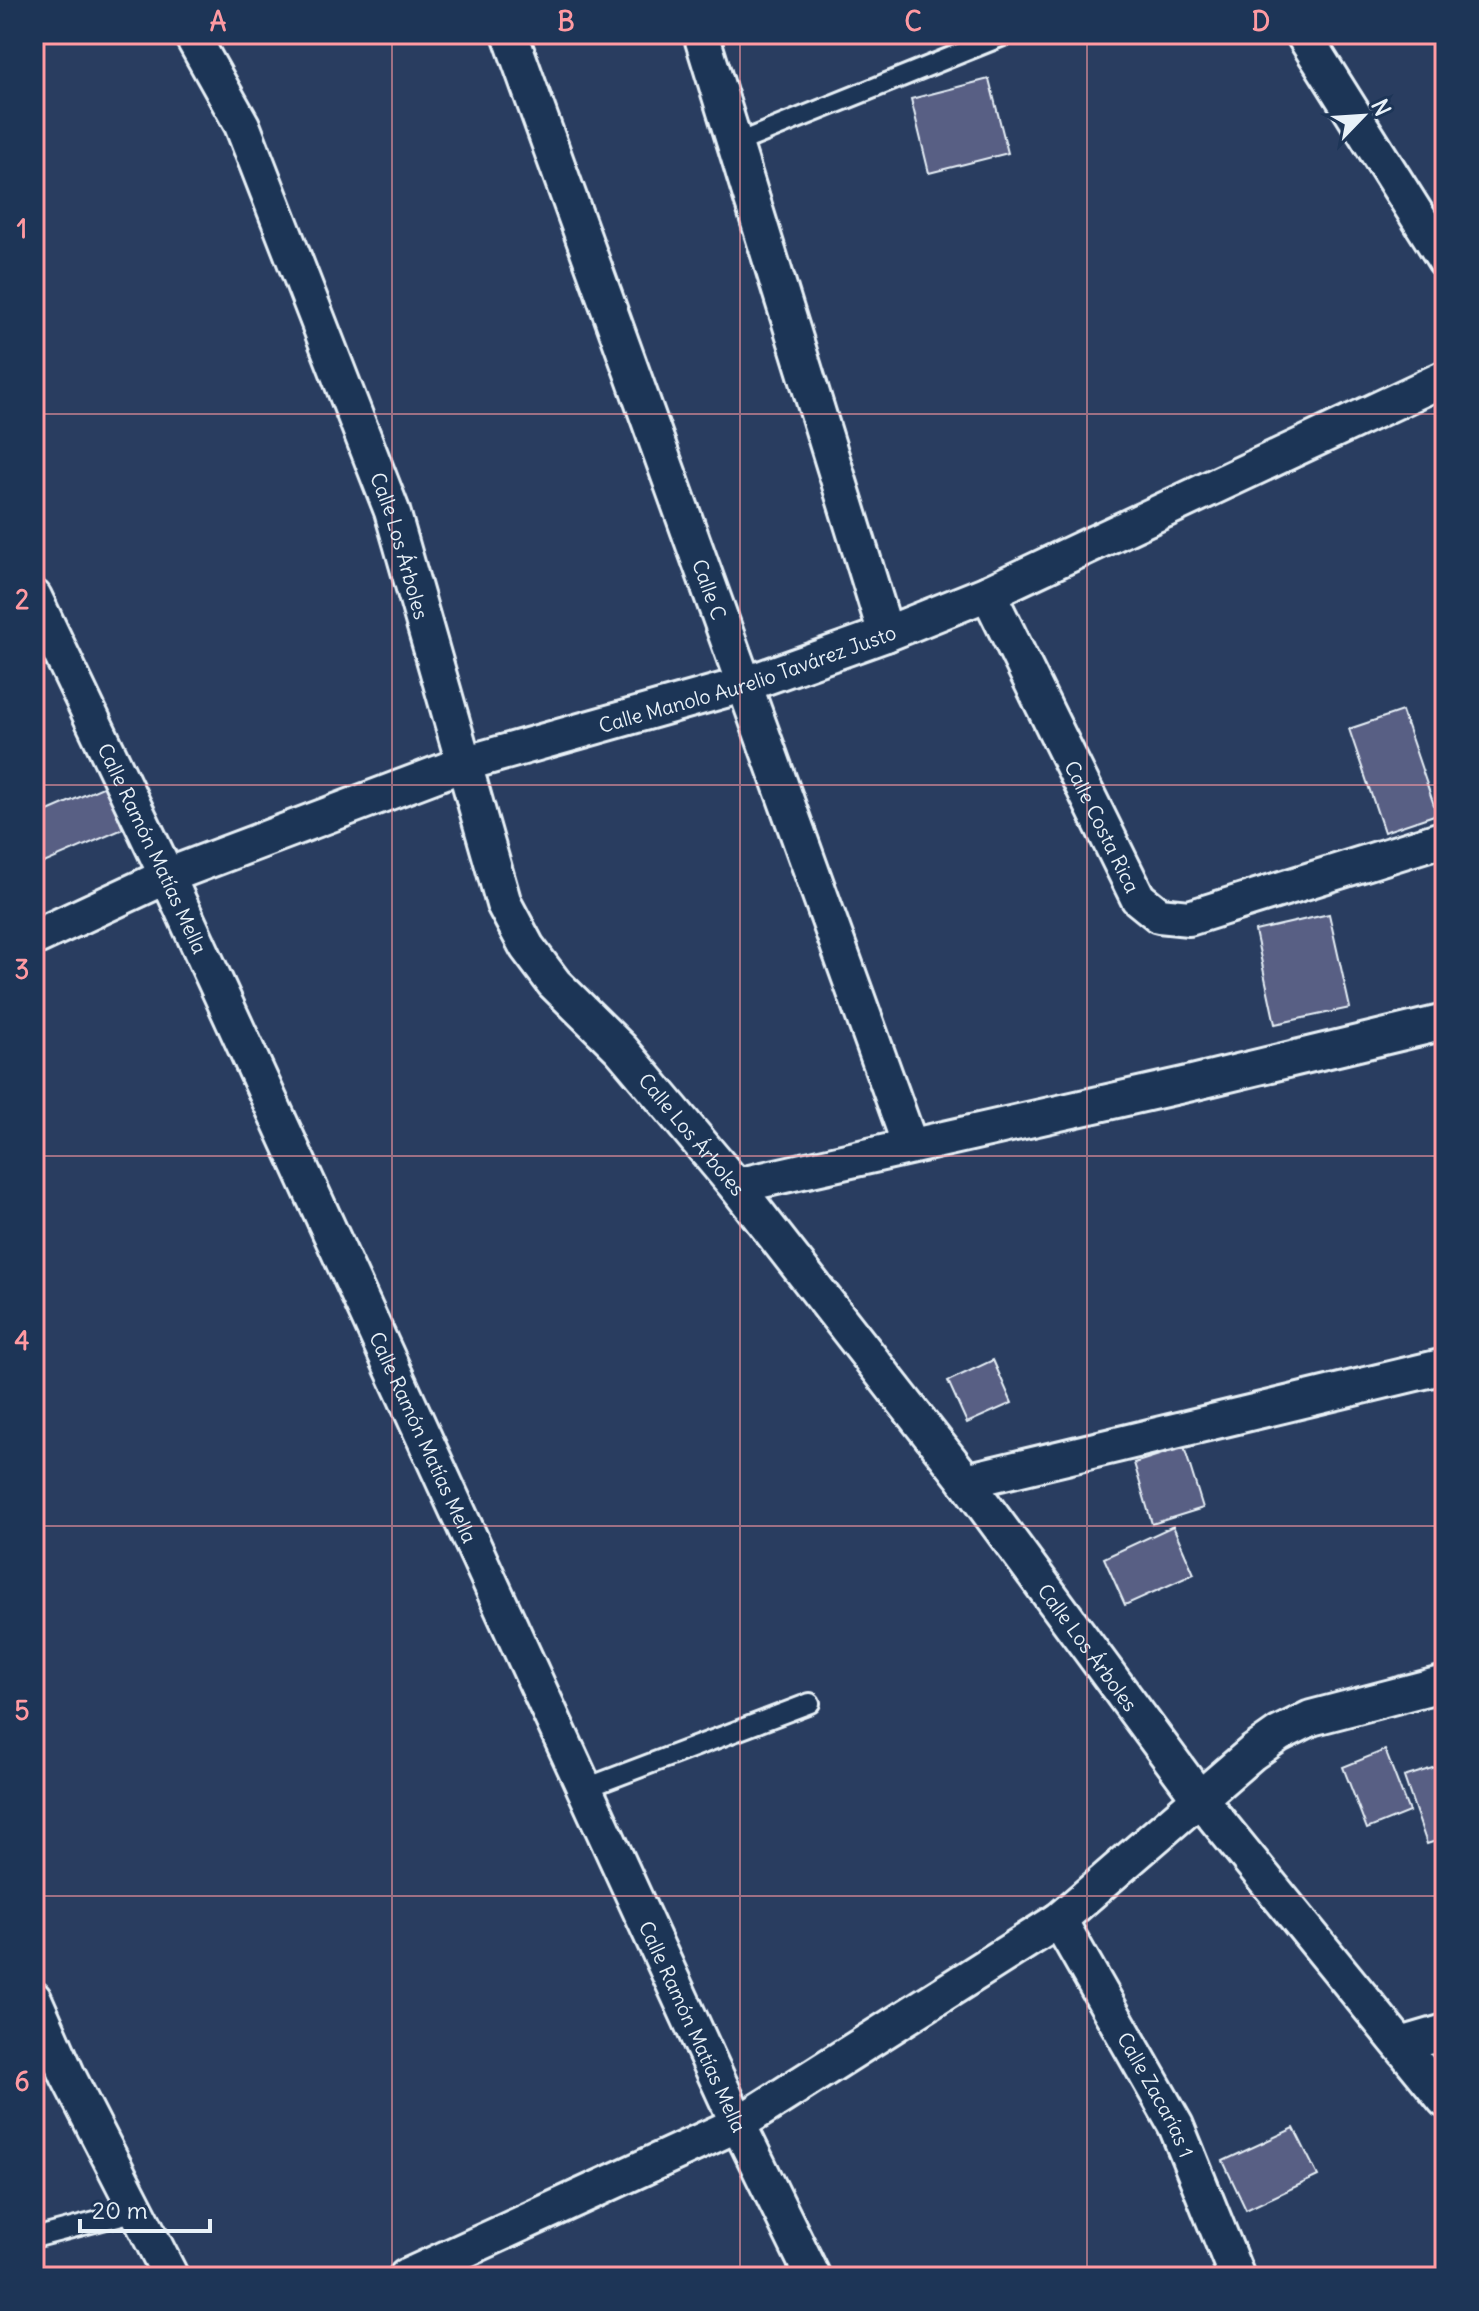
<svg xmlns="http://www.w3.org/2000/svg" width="1479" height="2311" viewBox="0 0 1479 2311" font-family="Delius,sans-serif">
  <rect width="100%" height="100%" fill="#293d60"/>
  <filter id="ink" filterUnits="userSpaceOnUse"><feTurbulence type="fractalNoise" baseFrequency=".0125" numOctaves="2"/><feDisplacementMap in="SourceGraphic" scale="16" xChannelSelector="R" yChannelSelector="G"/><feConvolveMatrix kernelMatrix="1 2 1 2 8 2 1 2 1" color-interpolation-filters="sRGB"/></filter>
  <g filter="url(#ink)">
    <!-- building -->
    <g fill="#595e84" stroke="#e8f1f8" stroke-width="2">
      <path d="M989,79L1008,153L929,173L911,99Z"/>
      <path d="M1402,711L1437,814L1384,832L1349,729Z"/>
      <path d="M105,786L123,829L44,863L34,839V817Z"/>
      <path d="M1329,914L1350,1008L1275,1024L1255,931Z"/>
      <path d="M993,1360L1012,1403L967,1423L948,1381Z"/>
      <path d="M1184,1447L1203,1508L1152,1524L1134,1463Z"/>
      <path d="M1173,1526L1194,1574L1125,1605L1104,1558Z"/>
      <path d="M1385,1750L1409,1812L1367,1829L1343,1767Z"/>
      <path d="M1445,1764V1838L1427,1844L1404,1777Z"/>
      <path d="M1294,2128L1318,2176L1246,2210L1223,2161Z"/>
    </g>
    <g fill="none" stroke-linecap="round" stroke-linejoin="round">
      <defs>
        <g id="lane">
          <path d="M735,144L1008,34"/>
          <path d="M586,1788L810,1703"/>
          <path d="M34,2238L137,2211"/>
        </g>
        <g id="street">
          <path id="s1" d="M191,34L242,125L392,511L504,904L527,947L554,983L621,1049L736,1186L966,1481L1200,1799L1445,2100"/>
          <path id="s2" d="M510,34L910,1145"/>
          <path d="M701,34L886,634"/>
          <path d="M1303,34L1445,260"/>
          <path id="s3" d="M988,593L1138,898L1159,915L1189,918L1445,838"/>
          <path id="s4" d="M34,597L167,876L738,2124L813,2277"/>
          <path id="s5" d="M34,938L167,876L463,764L746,684L886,634L988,593L1445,378"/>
          <path d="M736,1186L1192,1083L1445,1022"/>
          <path d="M966,1481L1445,1366"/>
          <path id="s6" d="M1059,1920L1176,2126L1237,2277"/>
          <path d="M34,1999L68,2076L171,2277"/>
          <path d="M1401,2045L1445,2032"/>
          <path d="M406,2277L738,2124L1059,1920L1252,1753L1279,1734L1311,1718L1445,1683"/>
        </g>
      </defs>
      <!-- lane casing -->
      <use href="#lane" stroke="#e8f1f8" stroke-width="24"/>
      <!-- street casing -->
      <use href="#street" stroke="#e8f1f8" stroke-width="40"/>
      <!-- lane -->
      <use href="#lane" stroke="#1d3557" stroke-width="18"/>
      <!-- street -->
      <use href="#street" stroke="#1d3557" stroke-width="34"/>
    </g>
  </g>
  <!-- grid -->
  <path fill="none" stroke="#ff9aa2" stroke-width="2" stroke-opacity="0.55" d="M392,34V2277M740,34V2277M1087,34V2277M34,414H1445M34,785H1445M34,1156H1445M34,1526H1445M34,1896H1445"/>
  <g text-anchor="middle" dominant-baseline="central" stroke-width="8" stroke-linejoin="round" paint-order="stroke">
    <!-- street labels -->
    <g font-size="20" fill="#e8f1f8" stroke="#1d3557">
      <text stroke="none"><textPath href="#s1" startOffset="554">Calle Los Árboles</textPath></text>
      <text stroke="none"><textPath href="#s2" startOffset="590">Calle C</textPath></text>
      <text stroke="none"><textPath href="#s5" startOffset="760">Calle Manolo Aurelio Tavárez Justo</textPath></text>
      <text stroke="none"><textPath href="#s3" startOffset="260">Calle Costa Rica</textPath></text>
      <text stroke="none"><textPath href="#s4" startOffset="278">Calle Ramón Matías Mella</textPath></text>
      <text stroke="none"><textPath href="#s1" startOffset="1226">Calle Los Árboles</textPath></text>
      <text stroke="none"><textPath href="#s4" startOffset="926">Calle Ramón Matías Mella</textPath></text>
      <text stroke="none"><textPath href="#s1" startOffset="1874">Calle Los Árboles</textPath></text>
      <text stroke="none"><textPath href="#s4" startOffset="1574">Calle Ramón Matías Mella</textPath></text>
      <text stroke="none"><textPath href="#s6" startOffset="200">Calle Zacarías 1</textPath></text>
    </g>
  </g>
  <!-- margin -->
  <rect width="1479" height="2311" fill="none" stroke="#1d3557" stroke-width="88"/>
  <!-- north arrow -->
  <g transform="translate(1363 116) rotate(65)" stroke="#1d3557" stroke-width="6" paint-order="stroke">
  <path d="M0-6L14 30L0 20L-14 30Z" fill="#e8f1f8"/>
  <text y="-12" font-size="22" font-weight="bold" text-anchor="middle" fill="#e8f1f8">N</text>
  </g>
  <!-- scale -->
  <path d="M80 2219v12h130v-12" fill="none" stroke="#e8f1f8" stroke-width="4"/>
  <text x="92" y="2219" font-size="24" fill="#e8f1f8" stroke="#1d3557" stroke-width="6" paint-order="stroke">20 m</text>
  <rect x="44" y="44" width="1391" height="2223" fill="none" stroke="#ff9aa2" stroke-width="3"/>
  <g font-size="26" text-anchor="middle" font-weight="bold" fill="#ff9aa2">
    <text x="218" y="31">A</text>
    <text x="566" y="31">B</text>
    <text x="913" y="31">C</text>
    <text x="1261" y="31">D</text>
    <text x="22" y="238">1</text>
    <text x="22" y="609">2</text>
    <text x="22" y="979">3</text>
    <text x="22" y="1350">4</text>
    <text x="22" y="1720">5</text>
    <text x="22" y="2091">6</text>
  </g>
</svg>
